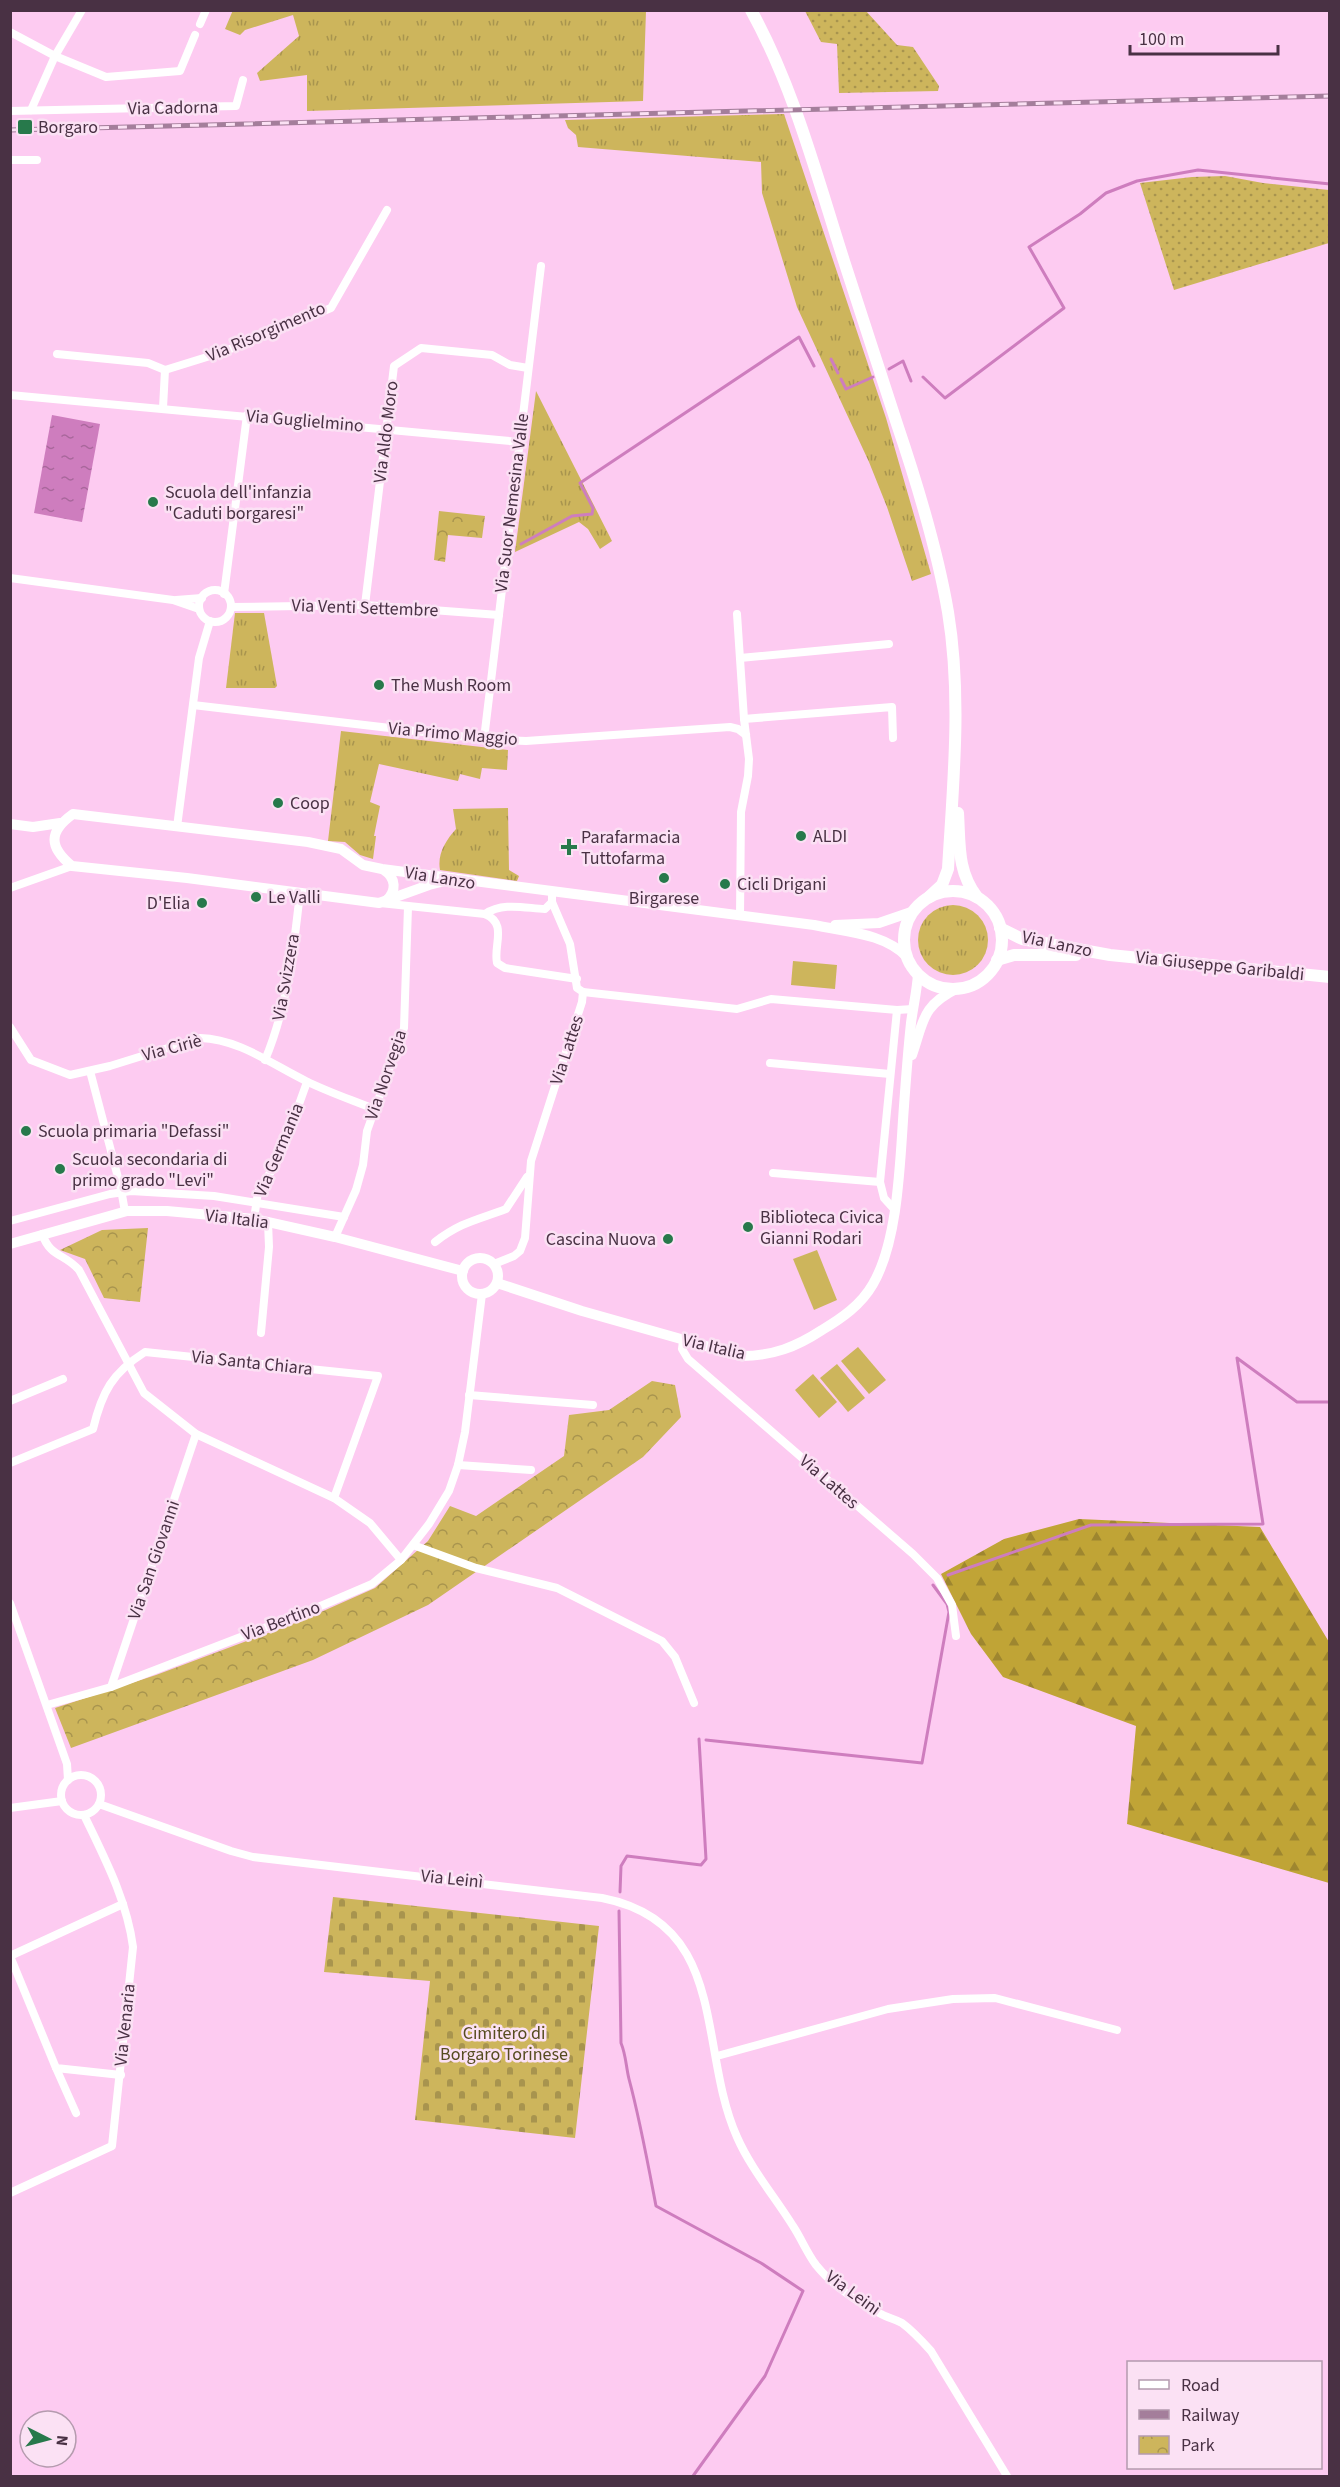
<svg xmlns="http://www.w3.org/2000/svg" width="1340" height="2487" viewBox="0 0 1340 2487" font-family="'Source Sans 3',sans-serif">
  <defs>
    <pattern id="grass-tufts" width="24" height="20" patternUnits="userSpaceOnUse" patternTransform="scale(1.5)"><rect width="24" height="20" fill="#cdb55c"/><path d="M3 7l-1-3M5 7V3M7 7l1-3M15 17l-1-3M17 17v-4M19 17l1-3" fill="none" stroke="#a8944e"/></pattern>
    <pattern id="forest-firs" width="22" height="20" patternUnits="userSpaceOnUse" patternTransform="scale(1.5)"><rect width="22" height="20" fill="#c0a436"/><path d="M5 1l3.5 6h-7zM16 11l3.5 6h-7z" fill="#9e862f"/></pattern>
    <pattern id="cemetery-stones" width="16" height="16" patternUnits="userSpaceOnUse" patternTransform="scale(1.5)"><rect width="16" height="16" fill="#cdb55c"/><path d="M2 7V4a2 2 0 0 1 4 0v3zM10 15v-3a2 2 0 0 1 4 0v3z" fill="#a8944e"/></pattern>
    <pattern id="park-crowns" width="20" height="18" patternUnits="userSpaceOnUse" patternTransform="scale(1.5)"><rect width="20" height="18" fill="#cdb55c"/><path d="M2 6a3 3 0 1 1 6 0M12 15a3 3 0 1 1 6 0" fill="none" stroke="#a8944e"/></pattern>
    <pattern id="garden-dots" width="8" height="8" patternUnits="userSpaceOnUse" patternTransform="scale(1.5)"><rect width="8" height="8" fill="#cdb55c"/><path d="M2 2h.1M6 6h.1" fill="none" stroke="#a8944e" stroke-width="1.8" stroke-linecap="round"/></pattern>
    <pattern id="water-ripples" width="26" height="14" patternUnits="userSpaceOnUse" patternTransform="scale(1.5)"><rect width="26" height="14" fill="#ce7dbe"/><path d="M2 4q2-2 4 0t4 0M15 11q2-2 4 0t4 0" fill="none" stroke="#a9679c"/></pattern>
  </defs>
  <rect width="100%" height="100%" fill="#fdcbf1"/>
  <!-- grass -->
  <g fill="url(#grass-tufts)">
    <path d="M233,10L646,11L643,101L307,111V75L260,81L257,73L299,36L293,15L245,30L240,35L225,29Z"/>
    <path d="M784,114L886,418L931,574L912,581L887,507L869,462L797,307L762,193L761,162L578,147L576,135L568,128L565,120Z"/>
    <path d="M536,391L612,541L600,549L588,529L579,522L515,552Z"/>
    <path d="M235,613H264L277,686L275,688H226Z"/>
    <path d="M341,731L508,750L507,770L482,768L480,779L460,774L458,781L379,764L370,802L380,806L374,836H376L373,859L360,855L345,842L328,841Z"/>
    <path d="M508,808L509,870L519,876L517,881L440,870C437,854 446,840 456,829L453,809Z"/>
    <circle cx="953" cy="940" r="35"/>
  </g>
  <!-- forest -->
  <path fill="url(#forest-firs)" d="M1079,1519L1260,1527L1329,1642V1883L1127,1824L1136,1726L1003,1677L971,1634L941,1574L1004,1539Z"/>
  <!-- cemetery -->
  <path fill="url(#cemetery-stones)" d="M333,1897L599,1926L575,2138L415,2120L430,1981L324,1972Z"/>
  <!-- park -->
  <g fill="url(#park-crowns)">
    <path d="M439,511L485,516L482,538L448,535L445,562L434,560Z"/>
    <path d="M148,1228L140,1302L104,1298L85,1259L60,1250L102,1230Z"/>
    <path d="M652,1381L675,1385L681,1417L643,1457L428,1605L313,1660L71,1748L55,1708L156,1675L303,1620L375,1588L428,1541L450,1506L476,1516L564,1456L569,1415L609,1410Z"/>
  </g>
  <!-- garden -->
  <g fill="url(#garden-dots)">
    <path d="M805,11H866L897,45L913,47L939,86L938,91L839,93L837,44L821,42Z"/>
    <path d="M1225,176L1263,183L1329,190V243L1174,290L1140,183L1192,177Z"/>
  </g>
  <!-- pitch -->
  <g fill="#cdb55c">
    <path d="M793,961L837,965L835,989L791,985Z"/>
    <path d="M817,1250L837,1300L814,1310L793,1259Z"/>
    <path d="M858,1347L886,1380L869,1394L841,1361Z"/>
    <path d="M837,1364L865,1398L848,1412L820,1378Z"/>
    <path d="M813,1374L837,1402L819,1418L795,1390Z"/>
  </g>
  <!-- water -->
  <path fill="url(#water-ripples)" d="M52,415L100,424L82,522L34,513Z"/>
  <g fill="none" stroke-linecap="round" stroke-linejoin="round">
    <!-- stream -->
    <g stroke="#ce7dbe" stroke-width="3">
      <path d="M831,359L838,373"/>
      <path d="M889,369L903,361L911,381"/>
      <path d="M923,377L945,398L1064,308L1029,247L1080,214L1106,193L1137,181L1198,170L1330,184"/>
      <path d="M841,379L846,389L873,377"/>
      <path d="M521,544L572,516L592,514L593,508L580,483L799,337L814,366"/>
      <path d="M948,1575L1091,1525L1263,1524L1237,1358L1297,1402H1330"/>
      <path d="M706,1740L922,1763L949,1612L947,1604L933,1585"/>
      <path d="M620,1892L621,1866L627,1856L701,1865L706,1859L699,1739"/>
      <path d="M619,1911L621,2043C626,2055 626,2067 629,2079C640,2120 648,2164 656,2206L761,2263L803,2291L765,2376L693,2476"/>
    </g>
    <!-- minor -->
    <g stroke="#fff" stroke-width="8">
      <path d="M200,24L206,10"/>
      <path d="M10,32L55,56L106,77L180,71L195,35"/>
      <path d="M31,110L55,56L82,10"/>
      <path d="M10,111L236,106L243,80"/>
      <path d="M10,160H37"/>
      <path d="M57,354L148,363L165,370"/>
      <path d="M10,395L520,442"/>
      <path d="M163,408L165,370L223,352L331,308L387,210"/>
      <path d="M10,578L173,600L199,609"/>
      <circle cx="215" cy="606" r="16"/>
      <path d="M224,594L247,415"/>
      <path d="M176,600L202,598"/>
      <path d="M365,605L394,366L421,348L492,355L510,365L528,368"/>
      <path d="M231,607L365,605L499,615"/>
      <path d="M737,614L744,719L749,759L748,776L741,812L740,916"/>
      <path d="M740,658L889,644"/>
      <path d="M193,705L484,739L526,741L730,727L738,729L746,735"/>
      <path d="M744,719L892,707L893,738"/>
      <path d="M484,739L541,266"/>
      <path d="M177,827L199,658L210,621"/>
      <path d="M10,888L72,866"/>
      <path d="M380,903L485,914C508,924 493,945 497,963L505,968L577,979"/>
      <path d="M485,914C503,902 524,908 545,909L552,902"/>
      <path d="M583,992L737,1009L771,999L897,1010L913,1009"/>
      <path d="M10,1027L31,1060L70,1075L110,1066L200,1038C239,1039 271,1064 306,1081C328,1092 352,1100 374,1109"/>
      <path d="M265,1060C287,1008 294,948 300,892"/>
      <path d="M770,1063L890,1074"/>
      <path d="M90,1071L121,1189L125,1212"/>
      <path d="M773,1173L880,1182"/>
      <path d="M894,1209L884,1198L880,1182L897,1010"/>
      <path d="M254,1219L258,1192L280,1157L307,1082"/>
      <path d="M10,1221L110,1194L131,1191L214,1196L344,1217"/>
      <path d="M42,1234C51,1258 64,1253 79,1270L144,1393L196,1434L334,1498L370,1523L401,1560"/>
      <path d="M335,1237L356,1190L363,1165L367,1131L404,1028L408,907"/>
      <path d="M435,1242C461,1222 477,1220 506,1209L527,1177"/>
      <path d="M494,1264L514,1256L520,1251L525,1238L531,1161L582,1002L583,992L577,988L570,944L552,902V892"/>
      <path d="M261,1333L269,1247L268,1222"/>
      <path d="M683,1341L682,1349L688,1359L913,1554L937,1578L952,1605L956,1636"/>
      <path d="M469,1395L593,1405"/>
      <path d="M10,1401L63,1379"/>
      <path d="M10,1463L93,1429C102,1392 112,1373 145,1352L378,1376L334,1498"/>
      <path d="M458,1465L531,1470"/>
      <path d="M413,1545L476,1568L557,1588L662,1641L675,1657L694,1703"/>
      <path d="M10,1603L67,1764L68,1780"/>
      <path d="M111,1687L196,1434"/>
      <path d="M47,1705L111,1687L316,1608L372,1584L401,1560L429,1524L449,1491L458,1465L465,1432L482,1294"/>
      <circle cx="81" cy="1795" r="20"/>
      <path d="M99,1804L231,1851L253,1857L602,1898C730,1923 697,2048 737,2137C751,2169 775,2197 793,2226C801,2238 807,2253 816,2265C832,2285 858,2303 881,2314C888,2318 895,2319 902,2323C913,2331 922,2341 931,2351L1007,2476"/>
      <path d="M10,1808L62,1801"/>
      <path d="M717,2056L888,2009L953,1999L995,1998L1117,2030"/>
      <path d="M56,2068L76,2113"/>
      <path d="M121,2075L56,2068L10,1956L123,1904"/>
      <path d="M10,2193L112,2146L133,1947C127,1900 104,1857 84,1815"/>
    </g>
    <!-- tertiary -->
    <g stroke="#fff" stroke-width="10">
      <path d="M10,824L33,827L60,823"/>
      <path d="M384,870C396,878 397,891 386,901"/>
      <path d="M453,879L429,885L379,903L187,878L72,866C49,847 48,832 73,814L308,842L341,849L363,865L382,869L814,925C846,932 884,933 907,957"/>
      <path d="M835,925L879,923L914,911"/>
      <path d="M912,1055C924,1021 921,1006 958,988"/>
      <path d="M10,1244L127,1211H167L254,1219L335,1237L463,1271"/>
      <circle cx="480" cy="1276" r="18"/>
      <path d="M497,1283L582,1311L741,1356C773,1356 796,1347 822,1330C842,1318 861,1305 873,1284C899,1239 900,1158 904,1106C906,1078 908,1051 911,1023C913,1007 917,991 918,974"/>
    </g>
    <!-- secondary -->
    <g stroke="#fff" stroke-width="12">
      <path d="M751,10C794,88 817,177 844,261C862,315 879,370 897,424C918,486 937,548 948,612C962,697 953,784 948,869L942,885L929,897"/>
      <path d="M958,813C960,844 957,871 977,897"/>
      <circle cx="953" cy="940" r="49"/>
      <path d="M1000,928L1022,939L1110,955L1330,977"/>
      <path d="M997,960L1014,955H1076"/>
    </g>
    <defs>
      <path id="rail" d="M10,130L1330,96"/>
    </defs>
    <!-- rail casing -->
    <use href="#rail" stroke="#a47e9b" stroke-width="5"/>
    <!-- rail -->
    <use href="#rail" stroke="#fbe1f4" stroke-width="3" stroke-dasharray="9" stroke-linecap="butt"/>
  </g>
  <!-- markers -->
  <g fill="#27794b" stroke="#fbe1f4" stroke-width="2">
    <rect x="17" y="119" width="16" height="16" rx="3"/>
    <circle cx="153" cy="502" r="6"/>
    <circle cx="379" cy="685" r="6"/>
    <circle cx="278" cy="803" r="6"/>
    <circle cx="801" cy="836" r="6"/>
    <path d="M566 838h6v6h6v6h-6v6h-6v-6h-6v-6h6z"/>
    <circle cx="664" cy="878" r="6"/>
    <circle cx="725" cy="884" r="6"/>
    <circle cx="256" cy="897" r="6"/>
    <circle cx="202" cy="903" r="6"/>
    <circle cx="26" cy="1131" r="6"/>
    <circle cx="60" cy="1169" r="6"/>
    <circle cx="748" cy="1227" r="6"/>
    <circle cx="668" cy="1239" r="6"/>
  </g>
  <g text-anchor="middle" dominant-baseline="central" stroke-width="5" stroke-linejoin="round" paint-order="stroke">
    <!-- street labels -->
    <g font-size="18" fill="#493144" stroke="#fbe1f4">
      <text transform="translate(173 108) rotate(-1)">Via Cadorna</text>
      <text transform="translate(266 332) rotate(-23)">Via Risorgimento</text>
      <text transform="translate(305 421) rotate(5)">Via Guglielmino</text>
      <text transform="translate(386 432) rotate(-83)">Via Aldo Moro</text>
      <text transform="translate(512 503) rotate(-83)">Via Suor Nemesina Valle</text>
      <text transform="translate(365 608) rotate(2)">Via Venti Settembre</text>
      <text transform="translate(453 734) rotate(5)">Via Primo Maggio</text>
      <text transform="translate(440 878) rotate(9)">Via Lanzo</text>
      <text transform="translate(1057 944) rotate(12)">Via Lanzo</text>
      <text transform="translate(1220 966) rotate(6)">Via Giuseppe Garibaldi</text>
      <text transform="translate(286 977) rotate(-80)">Via Svizzera</text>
      <text transform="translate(172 1048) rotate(-15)">Via Ciriè</text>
      <text transform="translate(567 1050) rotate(-72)">Via Lattes</text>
      <text transform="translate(386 1075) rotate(-71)">Via Norvegia</text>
      <text transform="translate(279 1150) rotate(-67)">Via Germania</text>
      <text transform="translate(237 1219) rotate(7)">Via Italia</text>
      <text transform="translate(714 1347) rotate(13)">Via Italia</text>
      <text transform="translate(252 1363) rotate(6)">Via Santa Chiara</text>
      <text transform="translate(829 1482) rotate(41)">Via Lattes</text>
      <text transform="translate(154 1560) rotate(-71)">Via San Giovanni</text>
      <text transform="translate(281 1621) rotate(-21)">Via Bertino</text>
      <text transform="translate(452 1879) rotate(6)">Via Leinì</text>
      <text transform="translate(125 2025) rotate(-84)">Via Venaria</text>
      <text transform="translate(853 2293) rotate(36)">Via Leinì</text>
    </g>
    <!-- poi labels -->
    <g font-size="18" fill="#493144" stroke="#fbe1f4" text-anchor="start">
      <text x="38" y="127">Borgaro</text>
      <text x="165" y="492">Scuola dell'infanzia<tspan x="165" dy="21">"Caduti borgaresi"</tspan></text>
      <text x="391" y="685">The Mush Room</text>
      <text x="290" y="803">Coop</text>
      <text x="813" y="836">ALDI</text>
      <text x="581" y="837">Parafarmacia<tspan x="581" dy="21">Tuttofarma</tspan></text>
      <text x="737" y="884">Cicli Drigani</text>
      <text x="268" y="897">Le Valli</text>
      <text x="664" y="898" text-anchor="middle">Birgarese</text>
      <text x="190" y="903" text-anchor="end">D'Elia</text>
      <text x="38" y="1131">Scuola primaria "Defassi"</text>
      <text x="72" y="1159">Scuola secondaria di<tspan x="72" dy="21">primo grado "Levi"</tspan></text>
      <text x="760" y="1217">Biblioteca Civica<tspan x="760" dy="21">Gianni Rodari</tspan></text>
      <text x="656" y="1239" text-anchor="end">Cascina Nuova</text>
    </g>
    <!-- park labels -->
    <g font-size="18" fill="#564b1f" stroke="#fbe1f4">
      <text x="504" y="2033">Cimitero di<tspan x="504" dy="21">Borgaro Torinese</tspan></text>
    </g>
  </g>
  <!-- border -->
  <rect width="1340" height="2487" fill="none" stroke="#493144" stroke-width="24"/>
  <!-- legend -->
  <rect x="1127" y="2361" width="195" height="108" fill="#fbe1f4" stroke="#b49bae" stroke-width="1.5"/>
  <rect x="1139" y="2380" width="30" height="9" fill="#ffffff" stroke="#b49bae" stroke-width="1.5"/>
  <text x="1181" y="2391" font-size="18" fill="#493144">Road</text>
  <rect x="1139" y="2410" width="30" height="9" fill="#a47e9b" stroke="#b49bae" stroke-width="1.5"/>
  <text x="1181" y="2421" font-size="18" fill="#493144">Railway</text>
  <rect x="1139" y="2436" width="30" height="18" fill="url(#park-crowns)" stroke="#b49bae" stroke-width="1.5"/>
  <text x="1181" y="2451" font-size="18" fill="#493144">Park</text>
  <!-- north arrow -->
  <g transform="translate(48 2439) rotate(96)"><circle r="28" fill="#fbe1f4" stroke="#b49bae" stroke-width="1.5"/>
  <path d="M0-4.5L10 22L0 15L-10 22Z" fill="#27794b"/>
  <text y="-9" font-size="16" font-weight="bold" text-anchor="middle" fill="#493144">N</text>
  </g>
  <!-- scale -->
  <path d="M1130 45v9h148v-9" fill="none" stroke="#493144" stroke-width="3"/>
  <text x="1139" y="45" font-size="18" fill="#493144" stroke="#fbe1f4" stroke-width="4.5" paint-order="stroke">100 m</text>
</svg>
